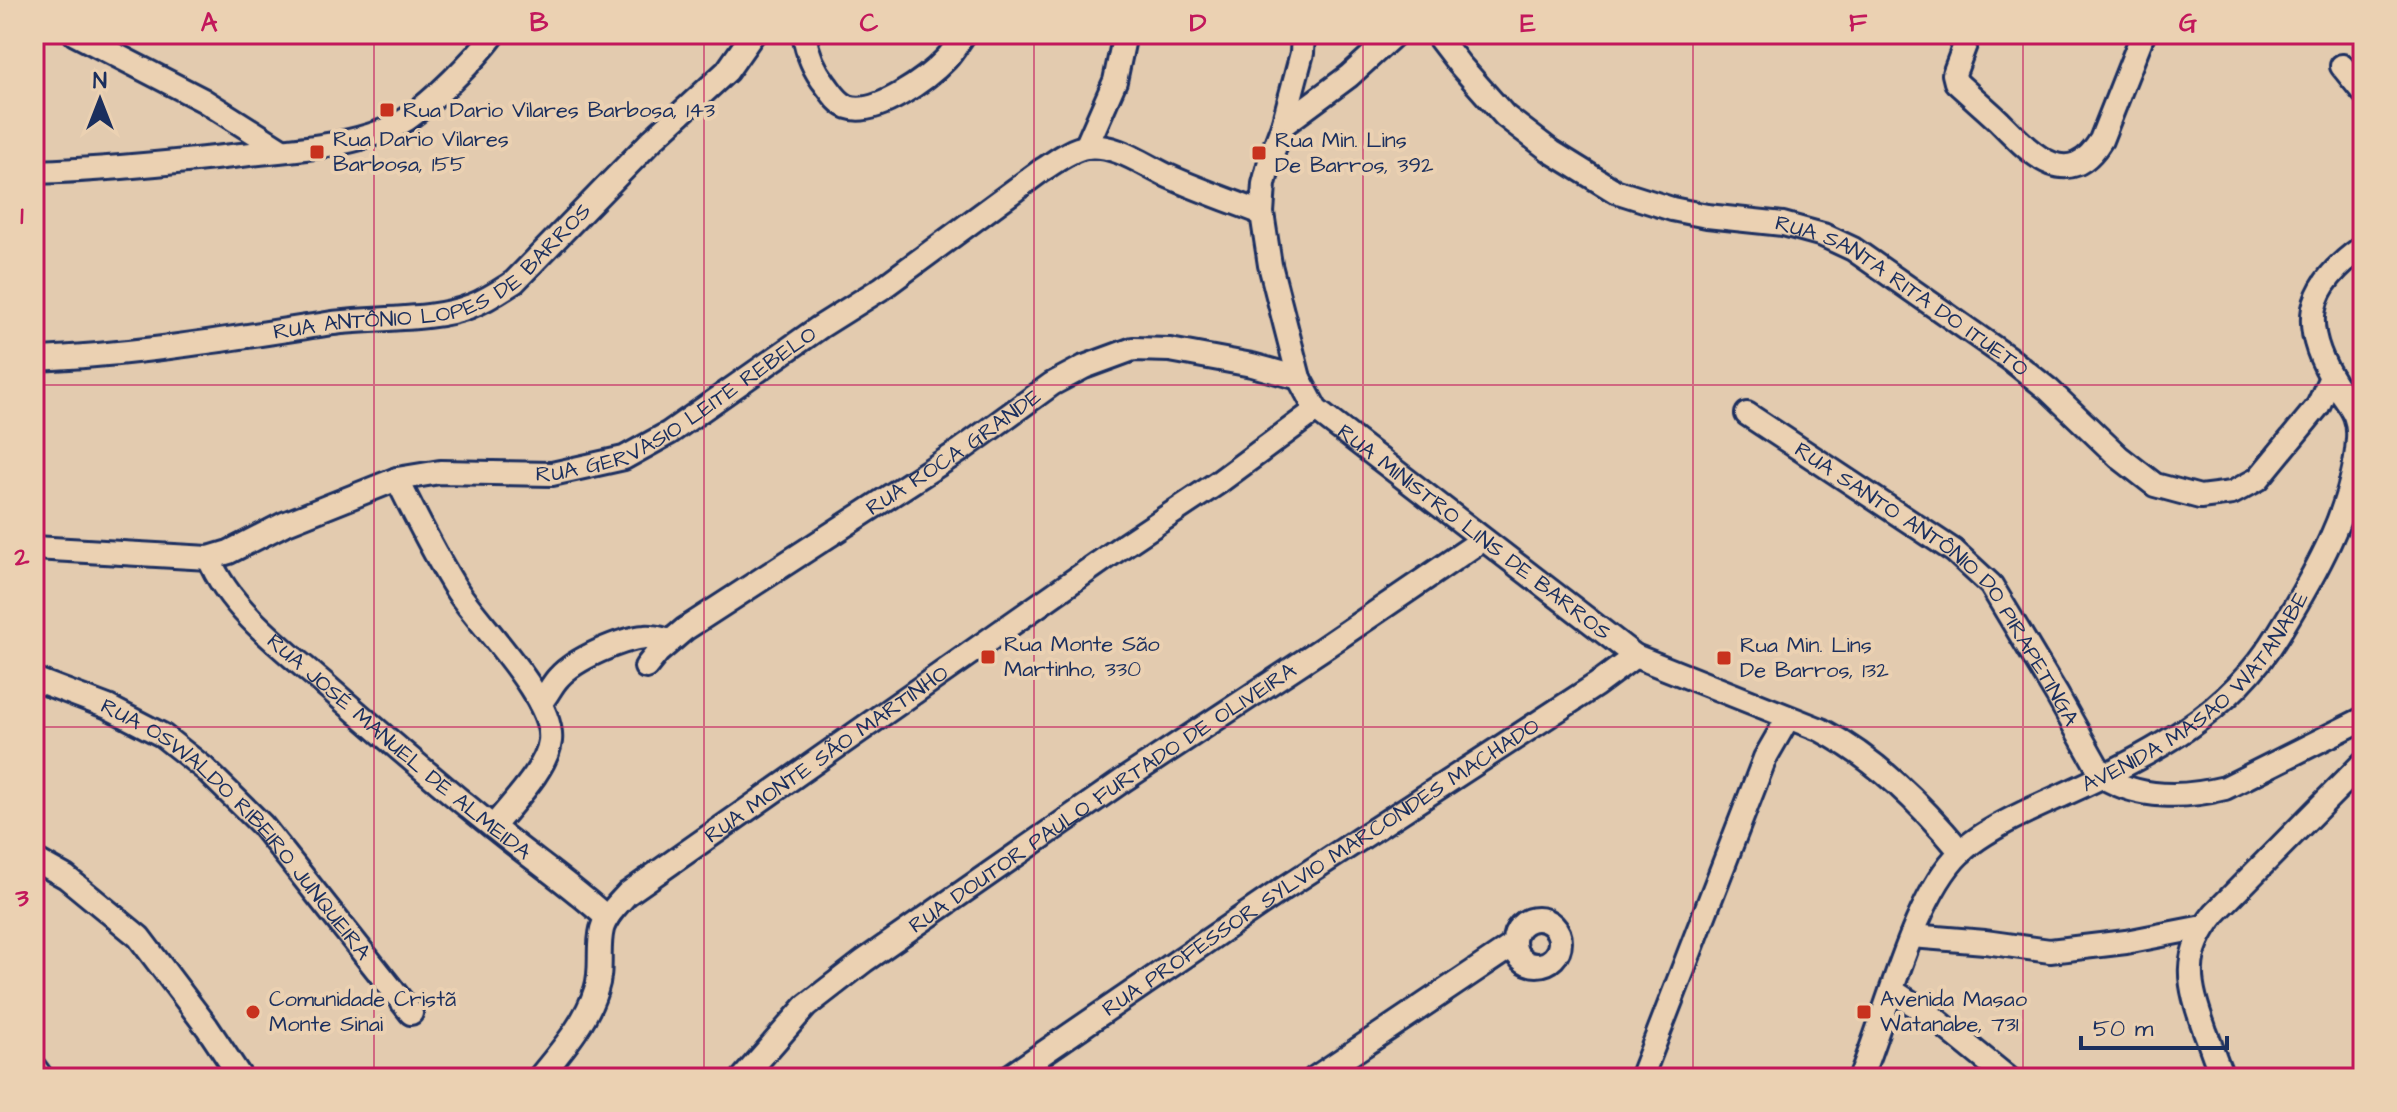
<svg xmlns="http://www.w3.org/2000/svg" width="2397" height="1112" viewBox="0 0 2397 1112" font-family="'Architects Daughter',sans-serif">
  <rect width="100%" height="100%" fill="#e3cbaf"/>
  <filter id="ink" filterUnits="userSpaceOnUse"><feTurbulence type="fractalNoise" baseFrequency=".0125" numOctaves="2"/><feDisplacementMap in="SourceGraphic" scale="16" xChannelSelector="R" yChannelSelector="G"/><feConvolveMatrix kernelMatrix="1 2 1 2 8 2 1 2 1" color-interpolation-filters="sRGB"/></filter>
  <g filter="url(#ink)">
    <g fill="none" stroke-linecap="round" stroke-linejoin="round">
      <defs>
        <g id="minor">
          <path d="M75,34L203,100L282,150"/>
          <path d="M804,34C807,53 814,70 826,85C832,93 838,103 848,107C876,117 928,78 946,59C953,52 958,42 964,34"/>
          <path id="s1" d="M1303,34L1302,53L1283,125L1271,157L1264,184L1262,213L1270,265L1299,378L1316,410L1635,656L1821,730C1876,759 1921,804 1961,852"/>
          <path id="s2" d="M1436,34L1459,64L1505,116L1552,152L1615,191L1672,209L1707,216L1783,224L1823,235L1853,249L2010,359L2049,390L2119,457L2155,485L2200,497L2232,493L2258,479L2318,406L2331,377"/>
          <path d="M1969,34L1954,74L1956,82C1970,95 1984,107 1998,120C2029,151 2067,195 2101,140L2143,34"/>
          <path d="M2342,66L2363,92"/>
          <path d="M1283,125L1349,76L1395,34"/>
          <path d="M1086,147L1115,81L1125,34"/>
          <path d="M34,172C103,170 172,163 241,155C291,149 363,147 407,119C433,101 475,60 494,34"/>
          <path id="s3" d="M34,359C132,355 229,339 326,324C370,317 432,322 471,306C487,300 500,291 514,282L653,139L727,71L753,34"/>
          <path id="s4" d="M1747,414L1954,551L1991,585L2057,695L2103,777C2140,799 2185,798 2225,788L2363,719"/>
          <path d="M397,479C416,517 435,556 458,592C482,628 555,700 550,741C547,769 510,805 493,827"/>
          <path id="s5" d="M34,548L209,558L229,552L284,524L397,479L440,472L552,474L624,458L669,433L820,327L882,288L1042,170C1055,162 1071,149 1086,147C1115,143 1144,165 1168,176C1199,190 1231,201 1262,213"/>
          <path id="s6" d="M209,558C228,607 282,648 322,682C378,731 435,781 493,827C531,858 571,885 607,918"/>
          <path id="s7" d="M646,667L658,652L685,629L961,450L1052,384L1084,367L1133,349L1170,350L1252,365L1299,378"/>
          <path id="s8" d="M34,679L108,707L162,735L205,769L262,825L411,1013"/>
          <path d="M540,703C548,695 551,685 559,677C575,659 621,639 645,637C653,636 662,639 670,641"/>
          <path d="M34,859L66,877L139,937L207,1027L241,1078"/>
          <circle cx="1537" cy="942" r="23"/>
          <path d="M1912,936L1985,942L2050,951L2126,942L2203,927"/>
          <path d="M1893,991L1933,1017L2008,1078"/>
          <path d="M34,1067L42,1078"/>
          <path id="s9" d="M539,1078C560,1052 586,1023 596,990C603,970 597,949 602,929C606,915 618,904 627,894L1120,548L1219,482L1316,410"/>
          <path id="s10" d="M743,1078L806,1006L864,961L1125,779L1322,649L1482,540"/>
          <path id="s11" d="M1007,1078L1280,891L1596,685L1635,656"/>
          <path d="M1315,1078L1513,945"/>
          <path d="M1641,1078L1765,758L1788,718"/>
          <path id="s12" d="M1860,1078C1886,1016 1914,897 1960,853C1984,829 2034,808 2065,794C2149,756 2230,714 2279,633C2314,576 2354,508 2358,439C2360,413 2348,405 2336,385C2299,326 2305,287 2363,247"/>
          <path d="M2223,1078C2216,1063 2211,1046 2205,1031C2188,983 2181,955 2215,913L2363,763"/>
        </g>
      </defs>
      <!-- minor casing -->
      <use href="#minor" stroke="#1b2f5e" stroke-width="28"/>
      <!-- minor -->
      <use href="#minor" stroke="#ebd1b2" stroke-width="22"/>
    </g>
  </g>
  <!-- grid -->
  <path fill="none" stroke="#c2185b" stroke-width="2" stroke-opacity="0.55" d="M374,34V1078M704,34V1078M1034,34V1078M1363,34V1078M1693,34V1078M2023,34V1078M34,385H2363M34,727H2363"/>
  <!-- markers -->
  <g fill="#c8321e" stroke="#ebd1b2" stroke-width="3">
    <rect x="379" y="102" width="16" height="16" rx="4"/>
    <rect x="309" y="144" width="16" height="16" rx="4"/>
    <rect x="1251" y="145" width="16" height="16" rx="4"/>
    <rect x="980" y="649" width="16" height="16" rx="4"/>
    <rect x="1716" y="650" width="16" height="16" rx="4"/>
    <circle cx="253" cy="1012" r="8"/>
    <rect x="1856" y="1004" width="16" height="16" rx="4"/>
  </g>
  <g text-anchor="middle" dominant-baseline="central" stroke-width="8" stroke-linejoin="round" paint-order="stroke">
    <!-- poi labels -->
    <g font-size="22" fill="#1b2f5e" stroke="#ebd1b2" text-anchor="start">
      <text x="403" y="110">Rua Dario Vilares Barbosa, 143</text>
      <text x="333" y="139">Rua Dario Vilares<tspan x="333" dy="25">Barbosa, 155</tspan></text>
      <text x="1275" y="140">Rua Min. Lins<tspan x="1275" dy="25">De Barros, 392</tspan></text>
      <text x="1004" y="644">Rua Monte São<tspan x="1004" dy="25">Martinho, 330</tspan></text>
      <text x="1740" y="645">Rua Min. Lins<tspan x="1740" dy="25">De Barros, 132</tspan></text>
      <text x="269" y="999">Comunidade Cristã<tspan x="269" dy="25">Monte Sinai</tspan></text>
      <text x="1880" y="999">Avenida Masao<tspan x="1880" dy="25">Watanabe, 731</tspan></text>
    </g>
    <!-- street labels -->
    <g font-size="22" fill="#1b2f5e" stroke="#ebd1b2">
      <text stroke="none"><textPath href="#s3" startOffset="418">RUA ANTÔNIO LOPES DE BARROS</textPath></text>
      <text stroke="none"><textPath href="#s2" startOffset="552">RUA SANTA RITA DO ITUETO</textPath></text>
      <text stroke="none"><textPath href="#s5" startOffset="678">RUA GERVÁSIO LEITE REBELO</textPath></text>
      <text stroke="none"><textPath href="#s7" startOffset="376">RUA ROCA GRANDE</textPath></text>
      <text stroke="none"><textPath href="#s1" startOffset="590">RUA MINISTRO LINS DE BARROS</textPath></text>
      <text stroke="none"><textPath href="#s4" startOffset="260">RUA SANTO ANTÔNIO DO PIRAPETINGA</textPath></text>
      <text stroke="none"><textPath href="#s12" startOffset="538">AVENIDA MASAO WATANABE</textPath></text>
      <text stroke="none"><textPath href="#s6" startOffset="270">RUA JOSÉ MANUEL DE ALMEIDA</textPath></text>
      <text stroke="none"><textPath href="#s9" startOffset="454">RUA MONTE SÃO MARTINHO</textPath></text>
      <text stroke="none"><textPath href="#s10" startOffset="458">RUA DOUTOR PAULO FURTADO DE OLIVEIRA</textPath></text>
      <text stroke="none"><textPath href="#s8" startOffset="258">RUA OSWALDO RIBEIRO JUNQUEIRA</textPath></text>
      <text stroke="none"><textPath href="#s11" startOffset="378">RUA PROFESSOR SYLVIO MARCONDES MACHADO</textPath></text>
    </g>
  </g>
  <!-- margin -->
  <rect width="2397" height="1112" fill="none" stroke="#ebd1b2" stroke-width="88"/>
  <!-- north arrow -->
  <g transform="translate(100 100)" stroke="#ebd1b2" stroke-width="6" paint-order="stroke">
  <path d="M0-6L14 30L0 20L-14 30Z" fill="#1b2f5e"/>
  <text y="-12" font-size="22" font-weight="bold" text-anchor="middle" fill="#1b2f5e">N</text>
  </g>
  <!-- scale -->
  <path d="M2081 1036v12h146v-12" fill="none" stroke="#1b2f5e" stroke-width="4"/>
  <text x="2093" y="1036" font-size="24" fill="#1b2f5e" stroke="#ebd1b2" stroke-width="6" paint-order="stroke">50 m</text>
  <rect x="44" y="44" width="2309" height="1024" fill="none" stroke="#c2185b" stroke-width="3"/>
  <g font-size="26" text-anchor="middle" font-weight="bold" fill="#c2185b">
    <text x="209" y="31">A</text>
    <text x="539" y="31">B</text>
    <text x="869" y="31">C</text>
    <text x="1198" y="31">D</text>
    <text x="1528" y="31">E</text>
    <text x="1858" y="31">F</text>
    <text x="2188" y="31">G</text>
    <text x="22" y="224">1</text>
    <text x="22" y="565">2</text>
    <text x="22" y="906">3</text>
  </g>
</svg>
